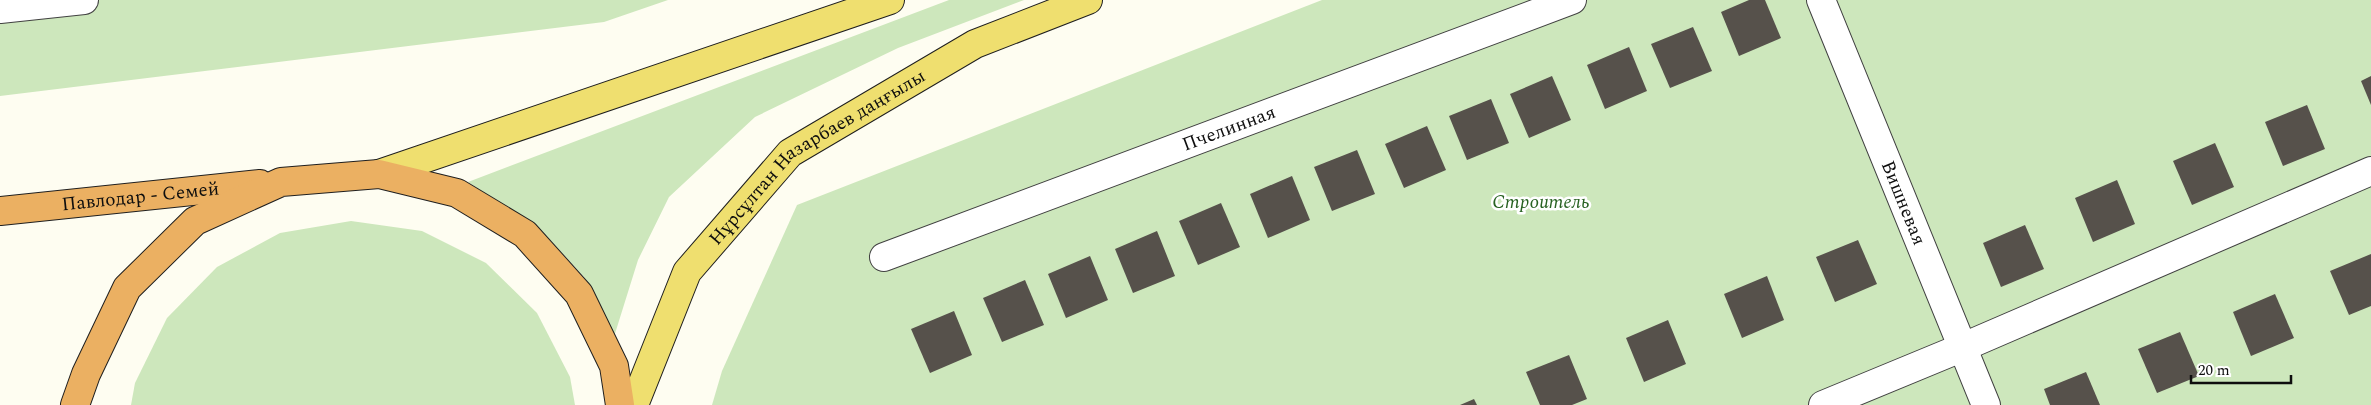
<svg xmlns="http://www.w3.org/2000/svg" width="2371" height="405" viewBox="0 0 2371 405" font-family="Spectral,serif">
  <rect width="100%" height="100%" fill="#fefdf1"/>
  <!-- green -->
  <g fill="#cde7bc">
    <path d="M0,0H668L604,22L0,96Z"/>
    <path d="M949,0H1024L898,48L755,117L669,197L638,260L613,340L584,277L542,231L468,182Z"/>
    <path d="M1322,0H2371V405H712L722,371L797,205Z"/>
    <path d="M351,221L422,231L486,263L537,313L570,377L575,405H131L135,383L167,318L217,267L280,233Z"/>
  </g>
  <!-- building -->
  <g fill="#56514b">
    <path d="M1749,0H1765L1781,38L1739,56L1721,12Z"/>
    <path d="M1693,27L1712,71L1670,88L1651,44Z"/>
    <path d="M1629,47L1647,91L1605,109L1587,65Z"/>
    <path d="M1552,76L1571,120L1529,138L1510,94Z"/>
    <path d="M2371,76V105L2361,81Z"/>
    <path d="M1491,99L1509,143L1467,160L1449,116Z"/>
    <path d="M2307,105L2325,149L2283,166L2265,122Z"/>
    <path d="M1427,126L1446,170L1404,188L1385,144Z"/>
    <path d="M2215,143L2234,187L2192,205L2173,161Z"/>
    <path d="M1357,150L1375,194L1332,211L1314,167Z"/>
    <path d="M1292,176L1310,220L1268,238L1250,194Z"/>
    <path d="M2117,180L2135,224L2093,242L2075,198Z"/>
    <path d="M1221,203L1240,247L1198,265L1179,221Z"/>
    <path d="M2025,225L2044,269L2001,287L1983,243Z"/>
    <path d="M1157,231L1175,276L1133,293L1115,249Z"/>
    <path d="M1858,240L1877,284L1835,302L1816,257Z"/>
    <path d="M2371,254V306L2349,315L2330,271Z"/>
    <path d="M1090,256L1108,300L1066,318L1048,274Z"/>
    <path d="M1767,276L1784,320L1742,338L1724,294Z"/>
    <path d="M1025,280L1044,325L1002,342L983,298Z"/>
    <path d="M2275,294L2294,338L2251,356L2233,312Z"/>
    <path d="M954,311L972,355L930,373L911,329Z"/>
    <path d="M1668,320L1686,364L1644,382L1626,338Z"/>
    <path d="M2180,332L2199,376L2157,393L2138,349Z"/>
    <path d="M1569,355L1587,399L1572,405H1540L1526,372Z"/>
    <path d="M2086,372L2100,405H2050L2044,389Z"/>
    <path d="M1474,399L1477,405H1460Z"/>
  </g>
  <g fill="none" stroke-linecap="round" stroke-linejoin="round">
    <defs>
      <g id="minor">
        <path id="s1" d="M1821,0L1986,405"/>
        <path d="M0,9L84,0"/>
        <path id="s2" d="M884,257L1572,0"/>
        <path d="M1823,405L1961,348L2371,171"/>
      </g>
      <g id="major">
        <path d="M379,174L890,0"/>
        <path id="s3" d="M634,405L687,272L790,153L975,44L1088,0"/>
      </g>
      <g id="highway">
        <path id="s4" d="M0,211L260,184"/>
        <path d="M75,405L86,374L127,288L195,221L281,182L379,174L457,193L525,234L579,294L614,366L620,405"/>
      </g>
    </defs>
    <!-- minor casing -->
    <use href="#minor" stroke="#414141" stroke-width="30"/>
    <!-- major casing -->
    <use href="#major" stroke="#1f1f1f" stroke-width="30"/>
    <!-- highway casing -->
    <use href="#highway" stroke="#1f1f1f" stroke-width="30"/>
    <!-- minor -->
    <use href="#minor" stroke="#fff" stroke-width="28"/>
    <!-- major -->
    <use href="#major" stroke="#efdf6f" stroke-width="28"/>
    <!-- highway -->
    <use href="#highway" stroke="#ebb062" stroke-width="28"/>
  </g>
  <g text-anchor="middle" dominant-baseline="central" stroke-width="5" stroke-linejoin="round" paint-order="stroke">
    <!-- street labels -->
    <g font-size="19" fill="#0e0e0e" stroke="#fff">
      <text stroke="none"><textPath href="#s2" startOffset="368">Пчелинная</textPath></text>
      <text stroke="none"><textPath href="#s3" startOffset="319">Нұрсұлтан Назарбаев даңғылы</textPath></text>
      <text stroke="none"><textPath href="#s4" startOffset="141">Павлодар - Семей</textPath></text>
      <text stroke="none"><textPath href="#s1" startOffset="219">Вишневая</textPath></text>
    </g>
    <!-- park labels -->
    <g font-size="19" font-style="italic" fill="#286222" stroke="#fff">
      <text x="1541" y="202">Строитель</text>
    </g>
  </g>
  <!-- scale -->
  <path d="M2191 375v8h100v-8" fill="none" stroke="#0e0e0e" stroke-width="2.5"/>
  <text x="2198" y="375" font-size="15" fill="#0e0e0e" stroke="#ffffff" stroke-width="4" paint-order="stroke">20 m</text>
</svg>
